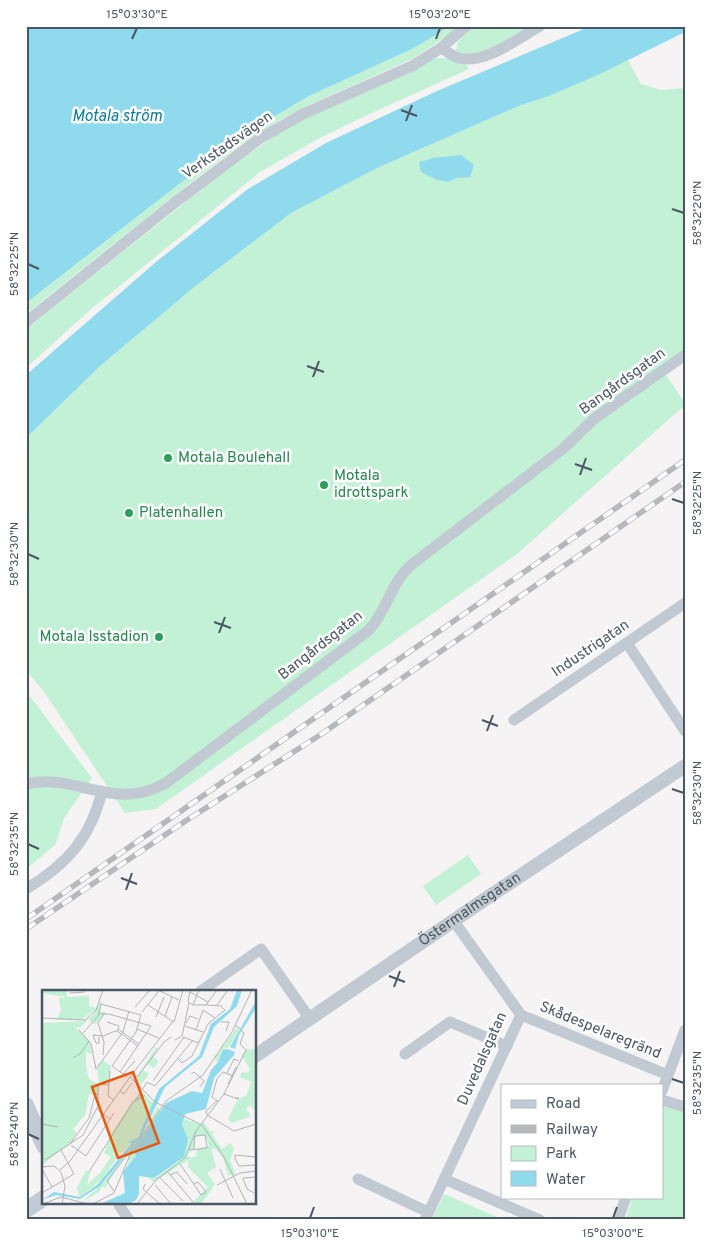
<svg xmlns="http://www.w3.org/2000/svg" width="711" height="1246" viewBox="0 0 711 1246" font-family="Overpass,sans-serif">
  <rect width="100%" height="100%" fill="#f5f3f3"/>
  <!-- green -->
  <g fill="#c3f1d5">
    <path d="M447,26H458L450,34L412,59L309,105L280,120L242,144L199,176L26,314V303L201,167L246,133L309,96L412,49L441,32Z"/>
    <path d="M473,26H533C514,38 479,64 456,52L457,43Z"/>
    <path d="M436,58C448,58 463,57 469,69L363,117L318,139L260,172L90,310L26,368V329L227,169L270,139L307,118L407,74Z"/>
    <path d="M628,60L641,84L662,90L685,88V355L662,369L685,403V405L517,554L156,809L125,813L44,692L26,670V438L100,366L198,284L291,213L375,169L521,105L549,96Z"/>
    <path d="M26,691L92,778L64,818L55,845L26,869Z"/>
    <path d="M468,855L481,874L436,905L423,886Z"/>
    <path d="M662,1103L685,1113V1220H626L632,1197H662Z"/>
    <path d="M444,1194L504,1220H432Z"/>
  </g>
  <!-- water -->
  <g fill="#90daee">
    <path d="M26,26H447L441,32L412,49L309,96L246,133L201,167L26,303Z"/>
    <path d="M591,26H685V32L602,73L549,96L521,105L375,169L291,213L198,284L100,366L26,438V375L156,262L248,189L326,143L437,91Z"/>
    <path d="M461,155L474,165L470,177L456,178L449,182L437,180L421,172L419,162L433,158Z"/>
  </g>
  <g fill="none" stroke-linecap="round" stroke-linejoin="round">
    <!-- minor -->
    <g stroke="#c1cad2" stroke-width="11">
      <path d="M441,48C447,51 452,56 458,58C484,65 519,38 540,26"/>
      <path d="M26,322L173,204L259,139L303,114L412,66L441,48L466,26"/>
      <path d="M627,643L685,731"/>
      <path d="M514,720L685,603"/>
      <path d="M26,784C77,772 113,813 166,783L369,630C387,610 391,583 411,565L564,448L595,418L685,355"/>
      <path d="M26,889C66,865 91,838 102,791"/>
      <path d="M201,991L261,949L310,1019"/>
      <path d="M521,1015L668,1075"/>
      <path d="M405,1054L450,1022L507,1046"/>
      <path d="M662,1091L685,1030"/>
      <path d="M662,1100L685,1107"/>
      <path d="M358,1179L428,1212"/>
      <path d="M444,1179L540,1220"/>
      <path d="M119,1205L129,1220"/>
      <path d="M425,1220L521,1015L453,920"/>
      <path d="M618,1220L626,1197"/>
    </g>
    <!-- tertiary -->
    <path stroke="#c1cad2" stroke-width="14" id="s1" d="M255,1056L481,902L685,766"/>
    <!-- secondary -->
    <g stroke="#c1cbd6" stroke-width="16">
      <path d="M26,1105L44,1146"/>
      <path d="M26,1210L44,1198"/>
    </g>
    <defs>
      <g id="rail">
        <path d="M26,919L685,460"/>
        <path d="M26,929L187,820L320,735L685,482"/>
      </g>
    </defs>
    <!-- rail casing -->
    <use href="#rail" stroke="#b5b8bd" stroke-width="5.5"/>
    <!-- rail -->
    <use href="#rail" stroke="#fff" stroke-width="4" stroke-dasharray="11" stroke-linecap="butt"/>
  </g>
  <!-- ticks -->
  <path fill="none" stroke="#4a5661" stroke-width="2" d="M132,39L137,28M436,39L440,28M401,110L417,116M406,121L412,105M672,209L684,213M28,264L39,269M307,366L324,372M313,377L319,361M575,464L592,470M580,475L586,458M672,499L684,503M28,554L39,559M214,622L231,628M219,633L225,617M482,720L498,726M487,731L493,715M672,789L684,793M28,844L39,849M121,878L137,884M126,890L132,873M389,976L405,982M394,987L400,971M672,1079L684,1083M28,1134L39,1139M310,1218L314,1207M613,1218L617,1207"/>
  <!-- markers -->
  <g fill="#2e9e5b" stroke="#fff" stroke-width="2">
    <circle cx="168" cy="458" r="5"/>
    <circle cx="324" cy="485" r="5"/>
    <circle cx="129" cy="513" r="5"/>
    <circle cx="159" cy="637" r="5"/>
  </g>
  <g text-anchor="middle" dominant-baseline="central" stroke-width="5" stroke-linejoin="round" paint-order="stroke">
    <!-- street labels -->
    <g font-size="15" fill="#4a5661" stroke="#fff">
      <text transform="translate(228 146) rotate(-35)">Verkstadsvägen</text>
      <text transform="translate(623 382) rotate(-36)">Bangårdsgatan</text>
      <text transform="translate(321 646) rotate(-38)">Bangårdsgatan</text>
      <text transform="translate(591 649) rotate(-34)">Industrigatan</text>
      <text stroke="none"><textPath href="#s1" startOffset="260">Östermalmsgatan</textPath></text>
      <text transform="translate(600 1031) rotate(22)">Skådespelaregränd</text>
      <text transform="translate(483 1059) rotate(-66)">Duvedalsgatan</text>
    </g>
    <!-- leisure labels -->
    <g font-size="15" fill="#27864d" stroke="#fff" text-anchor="start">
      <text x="178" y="458">Motala Boulehall</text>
      <text x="334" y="476">Motala<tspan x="334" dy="17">idrottspark</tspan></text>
      <text x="139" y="513">Platenhallen</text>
      <text x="149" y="637" text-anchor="end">Motala Isstadion</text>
    </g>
    <!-- water labels -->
    <g font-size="16" font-style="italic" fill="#0c7c9b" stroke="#fff">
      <text x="117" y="117">Motala ström</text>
    </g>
  </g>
  <!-- overview -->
  <g transform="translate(42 990)">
    <rect width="214" height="214" fill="#f5f3f3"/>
    <path d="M0,0H24L25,7L47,6V16L54,18L41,29L14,30L19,21L17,8L23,7L0,3ZM60,9L58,21L64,23L55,32L52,34L46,29L39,37H33L47,50L50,64L44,62V76L47,89L56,94V104H47L43,125L31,139L35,143L28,154L0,175V33L41,31L50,26ZM195,37L197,41L187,57L182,59L176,72L172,69ZM111,56L116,59L111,67L117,71L112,78L106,74L101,80L107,84L97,97L93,90L113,59ZM204,59H214V121L207,115L204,119L209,126L190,133L186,130L188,125L196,109L204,106L209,92L198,87L200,82L206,83L208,79L200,66ZM61,70L69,76L67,94H57L55,79ZM100,102L113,115L103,134L92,151L80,163L75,162L76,166L60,189L38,207L35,198L41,186L44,181L48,182L45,195L59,182L69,167L62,163L69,144L91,110ZM116,116L118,122L123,119L91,160L94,166L81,182L87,172L85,163L63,198L60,196L57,202L40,212L64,190L80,167L98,149ZM142,129L160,135L161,131L168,141L173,142L170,144L180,159L189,153L192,160L188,170L194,185H186L181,168L174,159H169L174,177L165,183L173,194L159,214H149L166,197L146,177V170L112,192L102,185L113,188L136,172L145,145H142L140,135ZM154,145H163L167,156L155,159L154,166L149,168L145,165L152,158Z" fill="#c3f1d5" fill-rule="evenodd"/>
    <path d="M195,0H200L195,16L172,37L160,67L123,97L99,147L58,196L38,209L14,205L0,210L12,202L38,207L56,194L90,153H86L96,147L117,99L157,66L169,34L188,19ZM214,11V18L197,45L193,59L188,57ZM185,59L193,62L192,65L172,88L164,119L143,124L140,135L146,148L142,167L112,188L97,186V204L94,210L86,214H58L83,203L81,182L94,166L91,160L124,113L150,101L160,103L169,80L176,72L181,60Z" fill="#90daee"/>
    <path fill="none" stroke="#b1b4b9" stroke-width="1" d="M116,0L137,10M148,1L146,12L151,15M148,2L166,12M28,3L43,2M106,15L130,31M151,15H164L175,0M151,15L157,0M175,15L186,0M93,17L108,0M100,22L117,1M57,24H67L109,36L78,82M123,26L130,7M114,27L122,7M0,28L43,30L54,20L61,0M132,30L88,87L113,112L160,135L182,167L205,214M65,32L77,36L76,39L97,54M132,32L141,0M179,32H187L184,41M144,33L148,26L156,29M194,35L202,43L198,54L204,60M143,36L161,42M95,39L117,48M37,40L49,54L54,79M154,40L161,20L173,28M75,41L96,56M41,43L56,26L59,14L99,25L94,42L70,76L85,87M61,46L76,40M57,47V53H54L51,45L61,46M141,47L157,53M133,50L140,46L147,13M61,65L62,52L56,33L63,23M31,68L39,63L47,51M136,69L140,73L150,66L166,34L183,20L179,16L164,15M54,79L81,42L87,21M68,81L66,106L72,110M185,83L192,69L197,71M81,84L93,71M149,84L152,82L162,91L158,97M95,87L122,52L129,47M111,91L142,47M186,94L194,77M78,101L82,104L90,93M182,104L196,109L197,108H193M94,110L105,92L113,96L151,50M175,111L170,107L175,89L181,82L191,86M55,119L68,129M165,125L164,121L176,110M165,125L192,141L214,134M0,134L16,137M28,154L47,128L53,105L56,104M29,155L44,166L72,123M147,159L149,160L165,158V157L163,145L153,146L152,159M19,160L32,184M214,167L193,165V169L197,176L214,175M3,170L41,145L56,116V94L67,95M138,174L149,190L159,205L164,202L156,192L152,194M0,177L12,176L19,182L23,196L20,214M0,179L10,197M178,179L191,208M18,180L28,171L88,87M125,181L151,212M47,182L91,112L103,105M128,185L135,182L145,194M117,187L141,211M103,194L101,199L118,214M113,195L129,214M175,195L198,183L214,181M72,201L65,191L90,159M0,203L32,184M212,203L205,199L201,188L214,187M3,213L19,207L46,214M51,214L72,203L90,160L124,111L161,85L190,42L210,0M95,214L114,190L143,168L154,141L182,104L204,60"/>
    <path fill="#e8590c" fill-opacity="0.15" stroke="#e8590c" stroke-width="2.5" d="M91,82L117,153L76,168L50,97Z"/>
    <rect width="214" height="214" fill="none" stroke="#4a5661" stroke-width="2.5"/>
  </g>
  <!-- border -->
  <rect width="711" height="1246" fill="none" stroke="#ffffff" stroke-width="55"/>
  <!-- legend -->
  <rect x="501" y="1084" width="162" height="115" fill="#ffffff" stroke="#b7bbc0"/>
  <rect x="511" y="1100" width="25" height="8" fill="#c1cbd6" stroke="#b7bbc0"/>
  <text x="546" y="1108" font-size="15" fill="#4a5661">Road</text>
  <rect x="511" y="1125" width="25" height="8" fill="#b5b8bd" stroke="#b7bbc0"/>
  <text x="546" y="1134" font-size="15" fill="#4a5661">Railway</text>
  <rect x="511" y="1146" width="25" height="15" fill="#c3f1d5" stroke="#b7bbc0"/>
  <text x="546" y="1158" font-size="15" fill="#4a5661">Park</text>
  <rect x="511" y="1171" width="25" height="15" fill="#90daee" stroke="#b7bbc0"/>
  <text x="546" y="1184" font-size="15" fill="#4a5661">Water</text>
  <rect x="28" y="28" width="656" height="1190" fill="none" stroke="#4a5661" stroke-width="2"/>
  <g font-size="12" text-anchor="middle" fill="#4a5661">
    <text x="137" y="18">15°03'30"E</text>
    <text x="440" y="18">15°03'20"E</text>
    <text transform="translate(697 213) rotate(-90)" y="4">58°32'20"N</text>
    <text transform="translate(14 264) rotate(-90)" y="4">58°32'25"N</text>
    <text transform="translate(697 503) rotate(-90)" y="4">58°32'25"N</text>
    <text transform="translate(14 554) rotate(-90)" y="4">58°32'30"N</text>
    <text transform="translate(697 793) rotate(-90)" y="4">58°32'30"N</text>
    <text transform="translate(14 844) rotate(-90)" y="4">58°32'35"N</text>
    <text transform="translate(697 1083) rotate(-90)" y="4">58°32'35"N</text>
    <text transform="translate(14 1134) rotate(-90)" y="4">58°32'40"N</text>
    <text x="310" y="1237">15°03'10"E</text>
    <text x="613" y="1237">15°03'00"E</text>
  </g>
</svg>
